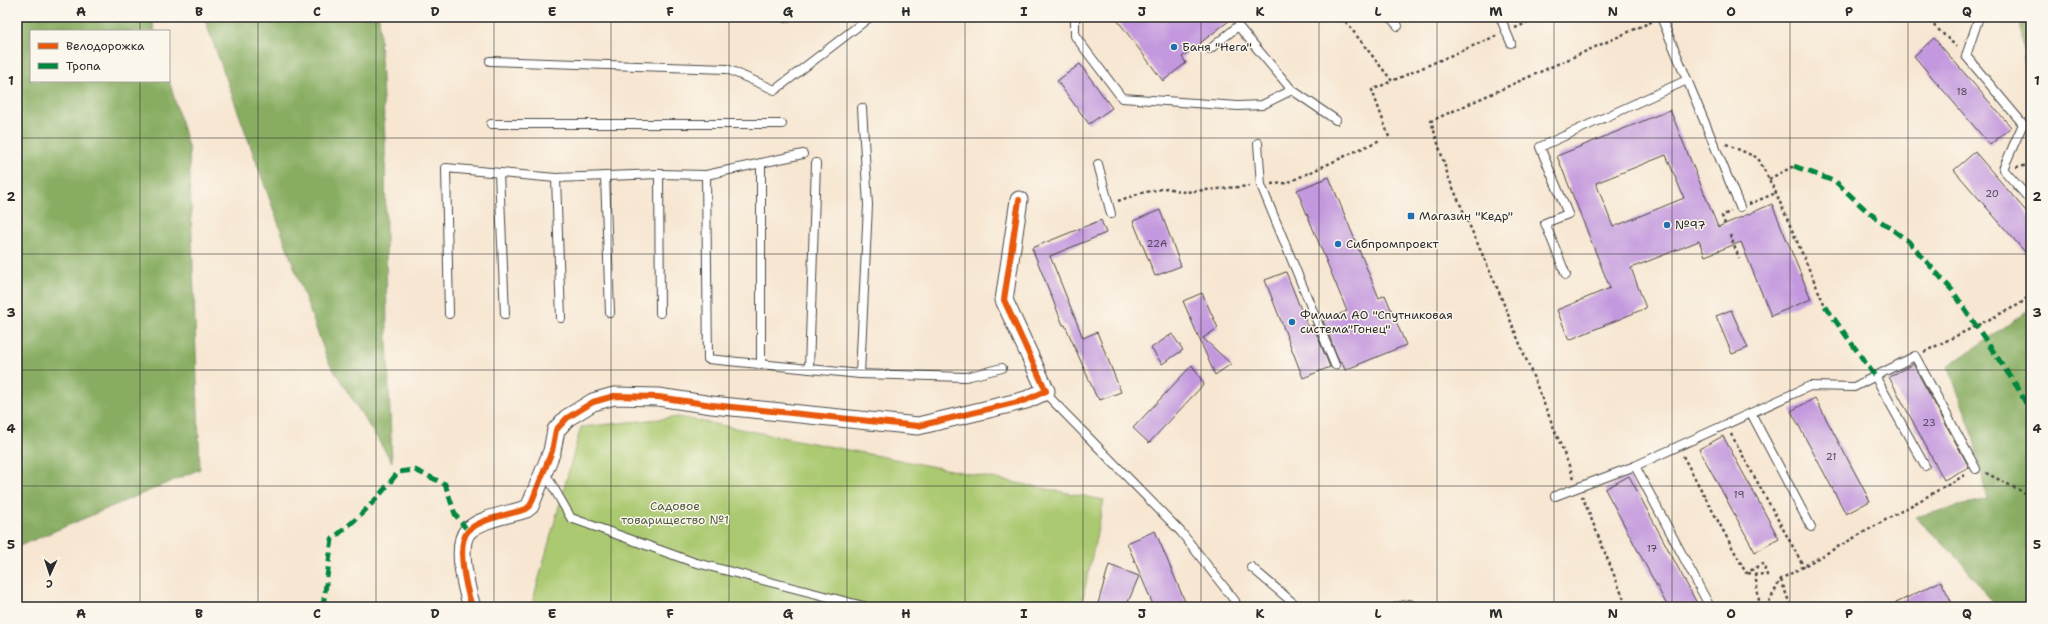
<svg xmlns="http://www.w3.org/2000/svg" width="2048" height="624" viewBox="0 0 2048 624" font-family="'Shantell Sans',sans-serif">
  <rect width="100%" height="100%" fill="#fbf7ec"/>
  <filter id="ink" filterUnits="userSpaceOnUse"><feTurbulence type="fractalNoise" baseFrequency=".025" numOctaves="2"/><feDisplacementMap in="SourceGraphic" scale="8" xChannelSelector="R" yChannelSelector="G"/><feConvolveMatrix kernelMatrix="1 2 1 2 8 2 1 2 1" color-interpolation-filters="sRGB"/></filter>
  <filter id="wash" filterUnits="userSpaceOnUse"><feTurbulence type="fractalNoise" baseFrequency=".012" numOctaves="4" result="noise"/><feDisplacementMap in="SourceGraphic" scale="16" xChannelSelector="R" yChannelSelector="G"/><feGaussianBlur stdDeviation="0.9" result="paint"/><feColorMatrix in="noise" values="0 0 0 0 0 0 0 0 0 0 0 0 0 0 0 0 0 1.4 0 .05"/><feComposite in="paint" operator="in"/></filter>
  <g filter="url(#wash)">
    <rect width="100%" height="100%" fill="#f7e6d1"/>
    <!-- green -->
    <path fill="#abc970" stroke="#6b7a4e" d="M679,417L1104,500L1081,607H531L581,427Z"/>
    <!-- forest -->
    <g fill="#88ad62" stroke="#5a6c46">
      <path d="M17,17H151L155,31H31V81L169,80L189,150L200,469L17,547Z"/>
      <path d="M204,17H379L385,142L387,339L392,462L328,361Z"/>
      <path d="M2020,17H2031V130Z"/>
      <path d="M2031,309V607H1995L1961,561L1915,517L1987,499L1972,431L1948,366Z"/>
    </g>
    <g id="blocks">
      <!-- building -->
      <g fill="#c398de" fill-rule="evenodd">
        <path d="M1115,17H1234L1182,57L1186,63L1163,81Z"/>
        <path d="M1934,38L2011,127L1990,145L1914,56Z"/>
        <path d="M1080,64L1112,108L1089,124L1057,81Z"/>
        <path d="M1670,110L1718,227L1772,204L1811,299L1771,316L1741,242L1705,256L1699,241L1631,268L1646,308L1569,340L1557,310L1610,288L1557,156ZM1666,155L1684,198L1613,227L1596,183Z"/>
        <path d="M1975,152L2031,217V259L1954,170Z"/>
        <path d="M1329,177L1379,298L1385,295L1406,345L1345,370L1342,362L1340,363L1323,321L1347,311L1297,190Z"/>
        <path d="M1160,210L1181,266L1155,276L1133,221Z"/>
        <path d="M1101,220L1106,233L1050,256L1083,338L1097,332L1121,392L1100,400L1096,396L1065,325H1063L1032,248Z"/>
        <path d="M1286,272L1308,327L1313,325L1330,367L1303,378L1265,280Z"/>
        <path d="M1202,293L1218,328L1203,338L1231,364L1215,375L1183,301Z"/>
        <path d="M1731,310L1748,348L1732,354L1716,316Z"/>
        <path d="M1172,334L1183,350L1162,364L1151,348Z"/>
        <path d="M1913,364L1969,467L1944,480L1889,377Z"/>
        <path d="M1192,365L1204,384L1149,443L1133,428Z"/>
        <path d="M1815,398L1870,501L1846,514L1791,411Z"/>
        <path d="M1723,436L1779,539L1755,552L1699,449Z"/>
        <path d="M1629,476L1699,607H1668L1605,489Z"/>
        <path d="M1155,531L1186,604L1178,607H1154L1127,543Z"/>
        <path d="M1109,565L1139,576L1126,607H1097Z"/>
        <path d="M1941,581L1954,607H1888Z"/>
      </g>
    </g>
  </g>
  <g filter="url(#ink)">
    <use href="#blocks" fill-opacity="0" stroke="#4a4744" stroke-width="1"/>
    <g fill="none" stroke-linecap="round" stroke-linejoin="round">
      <defs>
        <g id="lane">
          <path d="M1075,17V36L1122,98L1238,106L1262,105L1292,90"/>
          <path d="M1390,17L1398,26"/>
          <path d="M1500,17L1511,43"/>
          <path d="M1661,17L1740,207"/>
          <path d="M1979,17L1966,56L2023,124L2003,169L2031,201"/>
          <path d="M785,18L787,17"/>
          <path d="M1210,49L1238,26L1292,90L1336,120"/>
          <path d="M490,61L727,69L775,90L870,17"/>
          <path d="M491,124H782"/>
          <path d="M1258,143L1261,185L1335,365"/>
          <path d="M761,163V365"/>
          <path d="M1098,164L1111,214"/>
          <path d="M499,173L505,314"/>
          <path d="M659,174L660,313"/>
          <path d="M706,175L708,359L860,374L868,205L862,108"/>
          <path d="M605,176L610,313"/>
          <path d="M556,178L561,318"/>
          <path d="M1566,275L1545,223L1568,214L1540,147L1687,80"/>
          <path d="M449,314L446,168L556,178L659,174L706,175L803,154"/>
          <path d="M809,369L816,163"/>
          <path d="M860,374L966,377L1002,368"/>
          <path d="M1875,376L1925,466"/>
          <path d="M1046,391L1050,398L1181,532L1235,601L1237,607"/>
          <path d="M1751,413L1811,527"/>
          <path d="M1635,466L1710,607"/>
          <path d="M544,471L571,518L693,562L867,607"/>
          <path d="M1555,496L1635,466L1810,386L1854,387L1915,356L1976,469"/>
          <path d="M1251,567L1298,607"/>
          <path d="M1396,607L1409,604L1415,607"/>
        </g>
        <path id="street" d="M472,607C467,591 455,545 468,531C481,518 509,515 526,509L530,506L552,451L556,430L567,418L593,402L614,396L658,397L712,405L918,426L1026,400L1046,391L1004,300L1019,200"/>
      </defs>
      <!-- lane casing -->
      <use href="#lane" stroke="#4a4744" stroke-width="10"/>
      <!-- street casing -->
      <use href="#street" stroke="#4a4744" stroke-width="19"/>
      <!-- path -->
      <g stroke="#4a4744" stroke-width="2.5" stroke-dasharray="3 3" stroke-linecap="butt">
        <path d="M1342,17L1392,81L1498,35"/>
        <path d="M1925,17L1957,47"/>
        <path d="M1515,28L1540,17"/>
        <path d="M1389,137L1372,90L1392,81"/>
        <path d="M1726,144L1758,158L1776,193L1825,306"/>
        <path d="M2016,167L2031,165"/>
        <path d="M1769,179L1794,166"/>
        <path d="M1271,184L1287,183L1380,140"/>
        <path d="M1118,201L1141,193L1167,188L1184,192L1250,186"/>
        <path d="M1749,204L1776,193"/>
        <path d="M1725,224L1722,216L1731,211"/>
        <path d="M1730,235L1739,258"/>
        <path d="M1924,352L2020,304L2031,294"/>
        <path d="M1731,434L1804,567"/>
        <path d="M1683,456L1746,573L1763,564L1767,575L1746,573"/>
        <path d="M1986,473L2031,496"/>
        <path d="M1574,478L1499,292L1449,179L1431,121L1653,21"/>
        <path d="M1582,496L1627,607"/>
        <path d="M1755,574L1760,607"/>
        <path d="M1781,580L1791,607"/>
        <path d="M1766,607L1781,579L1967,474"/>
      </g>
      <!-- lane -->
      <use href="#lane" stroke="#fff" stroke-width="8"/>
      <!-- street -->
      <use href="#street" stroke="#fff" stroke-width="17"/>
      <!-- quiet -->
      <g stroke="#00873e" stroke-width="5" stroke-dasharray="10 5" stroke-linecap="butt">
        <path d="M1794,166L1836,182L1868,212L1908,241L1952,290L2018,388L2031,413"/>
        <path d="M1825,306L1875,376"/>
        <path d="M323,607L332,539C360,517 376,501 398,472L415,470L445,484L455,514L468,531"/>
      </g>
      <defs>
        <path id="cycleway" d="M472,607C467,591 455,545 468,531C481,518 509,515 526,509L530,506L552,451L556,430L567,418L593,402L614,396L658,397L712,405L918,426L1026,400L1046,391L1004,300L1019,200"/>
      </defs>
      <!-- cycleway casing -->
      <use href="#cycleway" stroke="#fbf7ec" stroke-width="8"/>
      <!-- cycleway -->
      <use href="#cycleway" stroke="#e8590c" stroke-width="6"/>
    </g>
  </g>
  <!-- grid -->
  <path fill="none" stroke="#2b2b2b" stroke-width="1" stroke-opacity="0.55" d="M140,17V31M258,17V607M376,17V607M494,17V607M611,17V607M729,17V607M847,17V607M965,17V607M1083,17V607M1201,17V607M1319,17V607M1437,17V607M1554,17V607M1672,17V607M1790,17V607M1908,17V607M140,81V607M17,138H2031M17,254H2031M17,370H2031M17,486H2031"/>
  <!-- markers -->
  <g fill="#1f6fb2" stroke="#fbf7ec" stroke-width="1.5">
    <circle cx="1174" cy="47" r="4"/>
    <rect x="1407" y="212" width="8" height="8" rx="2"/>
    <circle cx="1667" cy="225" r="4"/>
    <circle cx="1338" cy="244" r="4"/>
    <circle cx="1292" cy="322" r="4"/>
  </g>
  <g text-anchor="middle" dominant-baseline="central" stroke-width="3" stroke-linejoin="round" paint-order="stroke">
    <!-- number labels -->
    <g font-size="10" fill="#514658">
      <text x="1962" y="91">18</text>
      <text x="1992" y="193">20</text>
      <text x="1157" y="243">22А</text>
      <text x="1929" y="422">23</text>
      <text x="1831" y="456">21</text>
      <text x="1739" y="494">19</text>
      <text x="1652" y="548">17</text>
    </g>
    <!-- poi labels -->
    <g font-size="12" fill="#2b2b2b" stroke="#fbf7ec" text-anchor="start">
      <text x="1182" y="47">Баня "Нега"</text>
      <text x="1419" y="216">Магазин "Кедр"</text>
      <text x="1675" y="225">№97</text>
      <text x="1346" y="244">Сибпромпроект</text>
      <text x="1300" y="315">Филиал АО "Спутниковая<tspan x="1300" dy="14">система"Гонец"</tspan></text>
    </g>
    <!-- park labels -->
    <g font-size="12" fill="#515a40" stroke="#fbf7ec">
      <text x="675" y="506">Садовое<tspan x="675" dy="14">товарищество №1</tspan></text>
    </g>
  </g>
  <!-- margin -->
  <rect width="2048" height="624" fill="none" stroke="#fbf7ec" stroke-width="44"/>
  <!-- legend -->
  <rect x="30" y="30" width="140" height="52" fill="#fbf7ec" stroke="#a8a59f"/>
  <rect x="38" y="43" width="20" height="6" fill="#e8590c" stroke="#a8a59f"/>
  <text x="66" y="50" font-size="12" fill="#2b2b2b">Велодорожка</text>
  <rect x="38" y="63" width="20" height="6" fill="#00873e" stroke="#a8a59f"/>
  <text x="66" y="70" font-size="12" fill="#2b2b2b">Тропа</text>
  <!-- north arrow -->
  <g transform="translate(50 574) rotate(183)" stroke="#fbf7ec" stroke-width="3" paint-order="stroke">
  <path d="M0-3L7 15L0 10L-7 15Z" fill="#2b2b2b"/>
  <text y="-6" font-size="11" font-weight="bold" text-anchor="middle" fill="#2b2b2b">С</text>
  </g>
  <rect x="22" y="22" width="2004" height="580" fill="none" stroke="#2b2b2b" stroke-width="1.5"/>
  <g font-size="13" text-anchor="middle" font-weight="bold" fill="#2b2b2b">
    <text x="81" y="16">A</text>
    <text x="199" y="16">B</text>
    <text x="317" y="16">C</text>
    <text x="435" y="16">D</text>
    <text x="552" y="16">E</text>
    <text x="670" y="16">F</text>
    <text x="788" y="16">G</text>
    <text x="906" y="16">H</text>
    <text x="1024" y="16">I</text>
    <text x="1142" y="16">J</text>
    <text x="1260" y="16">K</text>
    <text x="1378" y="16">L</text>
    <text x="1496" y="16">M</text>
    <text x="1613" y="16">N</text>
    <text x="1731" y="16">O</text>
    <text x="1849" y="16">P</text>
    <text x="1967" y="16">Q</text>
    <text x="11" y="85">1</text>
    <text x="2037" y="85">1</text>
    <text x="11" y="201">2</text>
    <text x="2037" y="201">2</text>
    <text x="11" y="317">3</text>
    <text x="2037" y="317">3</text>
    <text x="11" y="433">4</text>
    <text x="2037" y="433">4</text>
    <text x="11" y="549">5</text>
    <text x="2037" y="549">5</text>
    <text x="81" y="618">A</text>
    <text x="199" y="618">B</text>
    <text x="317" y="618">C</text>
    <text x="435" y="618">D</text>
    <text x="552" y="618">E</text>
    <text x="670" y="618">F</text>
    <text x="788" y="618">G</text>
    <text x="906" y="618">H</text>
    <text x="1024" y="618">I</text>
    <text x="1142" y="618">J</text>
    <text x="1260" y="618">K</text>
    <text x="1378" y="618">L</text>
    <text x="1496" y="618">M</text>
    <text x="1613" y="618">N</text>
    <text x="1731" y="618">O</text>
    <text x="1849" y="618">P</text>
    <text x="1967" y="618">Q</text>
  </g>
</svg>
